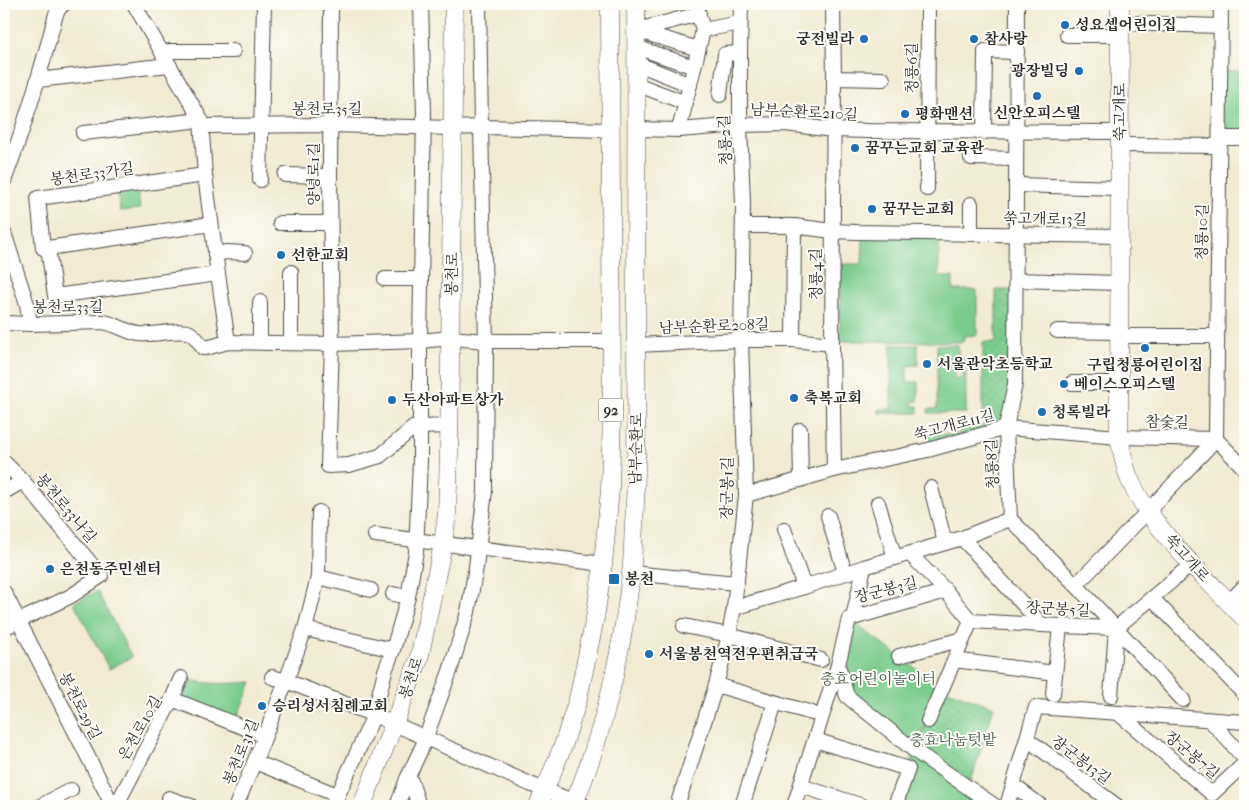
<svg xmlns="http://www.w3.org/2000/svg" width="1249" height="810" viewBox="0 0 1249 810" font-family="'IM FELL French Canon','Noto Serif KR',serif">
  <defs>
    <pattern id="garden-dots" width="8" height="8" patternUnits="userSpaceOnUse" patternTransform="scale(1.25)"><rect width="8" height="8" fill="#7acc8d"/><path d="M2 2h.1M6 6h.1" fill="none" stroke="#6aaf7a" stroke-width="1.8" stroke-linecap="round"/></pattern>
  </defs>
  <rect width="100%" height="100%" fill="#fdfcf7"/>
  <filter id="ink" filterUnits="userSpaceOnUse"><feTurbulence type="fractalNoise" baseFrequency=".02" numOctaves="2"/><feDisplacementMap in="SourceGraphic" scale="10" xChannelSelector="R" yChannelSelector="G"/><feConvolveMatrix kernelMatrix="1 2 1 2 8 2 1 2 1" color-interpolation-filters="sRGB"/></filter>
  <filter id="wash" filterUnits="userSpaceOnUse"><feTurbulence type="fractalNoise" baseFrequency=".0096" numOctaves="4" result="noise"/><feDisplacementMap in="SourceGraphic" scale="20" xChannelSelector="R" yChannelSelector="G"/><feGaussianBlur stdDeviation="1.12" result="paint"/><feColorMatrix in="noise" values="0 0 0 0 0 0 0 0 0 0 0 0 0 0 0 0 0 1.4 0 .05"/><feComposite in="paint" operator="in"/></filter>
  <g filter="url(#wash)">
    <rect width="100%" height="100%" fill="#f2ead2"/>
    <!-- park -->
    <g fill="#7acc8d" stroke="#527c5c">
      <path d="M1220,71H1245V140L1220,141Z"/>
      <path d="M137,188L140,209L120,211L117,190Z"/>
      <path d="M863,233L939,234V277H953V290H977V335L964,336L963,342L840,341V264H862Z"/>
      <path d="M891,345H918V365L907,366V382H918V401L912,402V406H918V413H879V409H891Z"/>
      <path d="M937,345H958V359H966V364H954V379H963V370H966V413H928V409H937Z"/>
      <path d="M97,591L132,657L109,669L74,603Z"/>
      <path d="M849,619L942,688L928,721L914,743L850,696L841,665Z"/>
      <path d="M181,678C205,685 227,684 252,682L234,724L172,699Z"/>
      <path d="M915,751L995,806H895Z"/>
    </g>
    <!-- garden -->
    <g fill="url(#garden-dots)" stroke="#527c5c">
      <path d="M996,290H1015L1014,426L928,447V434H960L961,427H983V342H996Z"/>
      <path d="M942,688L994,707L969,788L915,751Z"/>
    </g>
  </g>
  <g filter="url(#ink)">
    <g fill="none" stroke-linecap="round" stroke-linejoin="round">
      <defs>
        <g id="minor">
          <path d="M134,4L201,120L205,175L218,274L228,342"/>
          <path d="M331,4L330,176L332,344L328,466L349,465L380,456L413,428L419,427L449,426"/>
          <path d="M833,4L834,78L832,344L834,470"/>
          <path d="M1017,4L1015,384L1006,428L1010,519L1076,585L1183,700"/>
          <path d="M1120,23L1221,26"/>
          <path d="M636,30L698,49"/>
          <path d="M637,30L699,14"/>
          <path d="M703,30L740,23"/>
          <path d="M1067,35H1120"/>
          <path d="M636,47L694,67"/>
          <path d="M163,55L170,51H233"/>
          <path d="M636,63L690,85"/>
          <path d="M834,78L883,79"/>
          <path d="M38,80L168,65"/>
          <path d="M636,84L686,103"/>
          <path d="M720,95L725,54L740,53"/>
          <path d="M201,126L330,125L453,128L481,127L609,130"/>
          <path d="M636,129L679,130L740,125L786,124L833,130L868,131L1119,132"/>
          <path d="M679,130L703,30L696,4"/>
          <path d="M984,132L985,51L1017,52"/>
          <path d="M83,133L201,120"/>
          <path d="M1220,138H1245"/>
          <path d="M1120,145L1220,146"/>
          <path d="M971,158L1016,159"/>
          <path d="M285,175L330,176"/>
          <path d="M260,180L264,4"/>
          <path d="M4,181C25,126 41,71 56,14L60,7L64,4"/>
          <path d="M1016,185L1119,188"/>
          <path d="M927,189L928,4"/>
          <path d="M280,223H330"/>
          <path d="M211,224L48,248L55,296L218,274"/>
          <path d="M743,226H794L832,231L856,232L1119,236"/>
          <path d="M4,233L27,304L30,324"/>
          <path d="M971,234V204"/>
          <path d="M48,248H43L38,198L205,175"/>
          <path d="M215,254L227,252L245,253"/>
          <path d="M291,272V343"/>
          <path d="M385,279H421"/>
          <path d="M1016,280L1119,283"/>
          <path d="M260,302V342"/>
          <path d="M4,323L30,324L103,322C117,324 128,333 140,334C153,336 180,328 190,333C195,336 200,343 203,348H206L228,342L332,344L420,341L451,338L486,341H611"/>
          <path d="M1057,331L1119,332"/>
          <path d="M1119,336H1217"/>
          <path d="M793,340L794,226"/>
          <path d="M636,345L741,340H793L832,344"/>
          <path d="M1072,383H1119"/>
          <path d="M800,430L801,480"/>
          <path d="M1216,439L1221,4"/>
          <path d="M1216,439L1245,469"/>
          <path d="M4,462L23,481L101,576L71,596L4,628"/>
          <path d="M931,488L945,543"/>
          <path d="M4,492L23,481"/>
          <path d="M746,495L834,470L928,450L1006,428L1119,437L1216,439"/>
          <path d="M878,503L895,558"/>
          <path d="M828,516L845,573"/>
          <path d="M784,529L804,587"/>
          <path d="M375,535L603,564"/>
          <path d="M962,538L1042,625"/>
          <path d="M910,554L946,591L971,621"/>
          <path d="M864,567L853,618L946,591"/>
          <path d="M631,573L737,583"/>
          <path d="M318,577L371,590"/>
          <path d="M1076,585L1148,511L1216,439"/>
          <path d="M4,592L113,806"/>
          <path d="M393,594L408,597"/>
          <path d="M1152,598L1245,695"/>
          <path d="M1229,602L1245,586"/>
          <path d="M734,608L804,587L864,567L962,538L1010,519"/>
          <path d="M684,626L729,635L821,660"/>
          <path d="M305,629L393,650"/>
          <path d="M899,656L963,639"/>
          <path d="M954,660L1055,673"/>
          <path d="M838,665L847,696L915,751L995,806"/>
          <path d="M272,677L286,681L305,629L318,577L319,512"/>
          <path d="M716,685L812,713"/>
          <path d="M1053,694L1060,626"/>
          <path d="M1111,696L1116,628"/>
          <path d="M172,699L181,678"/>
          <path d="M1118,713L1212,794L1245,763"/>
          <path d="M1210,720L1245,759"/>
          <path d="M928,721L971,621L1060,626L1116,628L1192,564"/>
          <path d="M1027,739L1117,806"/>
          <path d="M815,740L908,769L895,806"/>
          <path d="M255,762L337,795"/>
          <path d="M407,779L411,781L419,806"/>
          <path d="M1013,785L1041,806"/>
          <path d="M801,786L863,806"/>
          <path d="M169,798L191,806"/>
          <path d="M40,806L71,790"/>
          <path d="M116,806L172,699L265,736"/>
          <path d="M236,806L265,736L286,681L374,715L530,784L585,806"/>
          <path d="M333,806L374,715L385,671L393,650L408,597L416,552L420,461V341L424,114L421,4"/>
          <path d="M397,806L407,779L423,745L450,671L468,612L476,567L485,491L486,341L481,127L479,4"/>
          <path d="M677,806L716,685L729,635L734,608L746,495L741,340L743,204L740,125V53L741,4"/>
          <path d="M742,806L775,703"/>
          <path d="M794,806L838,665L849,619"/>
          <path d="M1007,806L1036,707L1245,722"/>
        </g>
        <g id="major">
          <path d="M1120,4L1119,437C1122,451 1124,465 1129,478C1152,530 1206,578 1245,619"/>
          <path d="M362,806L419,659L443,544L447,514L449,453L454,4"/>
          <path d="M538,806L563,746L578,699L595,618L603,564L610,490L612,411L610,4"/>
          <path d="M573,806C604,732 622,654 631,574C633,558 633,541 634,525C638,456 636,387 636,317C636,213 637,108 636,4"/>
        </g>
      </defs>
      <!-- minor casing -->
      <use href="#minor" stroke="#494844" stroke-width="16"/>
      <!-- major casing -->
      <use href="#major" stroke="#494844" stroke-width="19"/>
      <!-- minor -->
      <use href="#minor" stroke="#fff" stroke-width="14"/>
      <!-- major -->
      <use href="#major" stroke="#fff" stroke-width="18"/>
    </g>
  </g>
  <!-- markers -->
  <g fill="#1f6fb2" stroke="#fdfcf7" stroke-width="2">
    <circle cx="1065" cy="25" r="5"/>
    <circle cx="864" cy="39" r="5"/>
    <circle cx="974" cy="39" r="5"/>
    <circle cx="1079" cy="71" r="5"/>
    <circle cx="1037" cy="96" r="5"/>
    <circle cx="905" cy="114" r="5"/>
    <circle cx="855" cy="148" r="5"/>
    <circle cx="872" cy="209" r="5"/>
    <circle cx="281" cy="255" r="5"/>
    <circle cx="1145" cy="348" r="5"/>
    <circle cx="927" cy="364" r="5"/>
    <circle cx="1064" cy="384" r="5"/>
    <circle cx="794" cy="398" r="5"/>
    <circle cx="392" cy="400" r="5"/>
    <circle cx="1042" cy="412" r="5"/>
    <circle cx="50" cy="569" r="5"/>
    <rect x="608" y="573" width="12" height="12" rx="2.5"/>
    <circle cx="649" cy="654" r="5"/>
    <circle cx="262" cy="706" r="5"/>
  </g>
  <g text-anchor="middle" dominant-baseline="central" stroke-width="4" stroke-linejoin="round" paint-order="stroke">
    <!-- shield labels -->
    <rect fill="#fdfcf7" stroke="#6a6a68" stroke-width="1" x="598.5" y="398.5" width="25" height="23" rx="4"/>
    <g font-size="14" font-weight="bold" fill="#2b2b2b">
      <text x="611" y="410">92</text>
    </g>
    <!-- poi labels -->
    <g font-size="15" font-weight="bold" fill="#2b2b2b" stroke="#fdfcf7" text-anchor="start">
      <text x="1075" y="25">성요셉어린이집</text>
      <text x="854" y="39" text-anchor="end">궁전빌라</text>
      <text x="984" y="39">참사랑</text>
      <text x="1069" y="71" text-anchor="end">광장빌딩</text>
      <text x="1037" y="113" text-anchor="middle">신안오피스텔</text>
      <text x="915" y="114">평화맨션</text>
      <text x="865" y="148">꿈꾸는교회 교육관</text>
      <text x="882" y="209">꿈꾸는교회</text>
      <text x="291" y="255">선한교회</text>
      <text x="937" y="364">서울관악초등학교</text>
      <text x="1145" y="365" text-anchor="middle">구립청룡어린이집</text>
      <text x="1074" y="384">베이스오피스텔</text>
      <text x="804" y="398">축복교회</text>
      <text x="402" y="400">두산아파트상가</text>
      <text x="1052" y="412">청록빌라</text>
      <text x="60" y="569">은천동주민센터</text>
      <text x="625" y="579">봉천</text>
      <text x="659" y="654">서울봉천역전우편취급국</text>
      <text x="272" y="706">승리성서침례교회</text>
    </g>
    <!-- street labels -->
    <g font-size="15" fill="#2b2b2b" stroke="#fdfcf7">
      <text transform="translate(912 68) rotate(-90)">청룡6길</text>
      <text x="327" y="109">봉천로35길</text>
      <text transform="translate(804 112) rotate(3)">남부순환로210길</text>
      <text transform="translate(1120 112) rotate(-90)">쑥고개로</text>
      <text transform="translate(725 140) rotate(-92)">청룡2길</text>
      <text transform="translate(92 174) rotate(-8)">봉천로33가길</text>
      <text transform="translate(314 174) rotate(-90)">양녕로1길</text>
      <text transform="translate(1045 219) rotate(1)">쑥고개로13길</text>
      <text transform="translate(1202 232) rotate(-89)">청룡10길</text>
      <text transform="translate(452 274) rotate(-89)">봉천로</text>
      <text transform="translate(816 274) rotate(-90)">청룡4길</text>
      <text x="68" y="307">봉천로33길</text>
      <text transform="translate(714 326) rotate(-2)">남부순환로208길</text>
      <text transform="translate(1167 422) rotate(1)">참숯길</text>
      <text transform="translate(954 425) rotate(-15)">쑥고개로11길</text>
      <text transform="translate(636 449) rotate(-89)">남부순환로</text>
      <text transform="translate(992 464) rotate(-92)">청룡8길</text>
      <text transform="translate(727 488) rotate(-89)">장군봉1길</text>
      <text transform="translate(66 508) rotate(50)">봉천로33나길</text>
      <text transform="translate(1187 558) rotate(48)">쑥고개로</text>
      <text transform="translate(886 590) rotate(-14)">장군봉3길</text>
      <text transform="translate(1058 609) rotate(3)">장군봉5길</text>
      <text transform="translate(411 678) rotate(-71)">봉천로</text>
      <text transform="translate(80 706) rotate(63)">봉천로29길</text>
      <text transform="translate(140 728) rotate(-60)">은천로10길</text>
      <text transform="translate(241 752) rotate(-68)">봉천로31길</text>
      <text transform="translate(1192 755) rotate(40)">장군봉7길</text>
      <text transform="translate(1081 760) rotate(37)">장군봉13길</text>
    </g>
    <!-- park labels -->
    <g font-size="15" fill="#435b48" stroke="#fdfcf7">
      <text x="878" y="679">충효어린이놀이터</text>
      <text x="953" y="740">충효나눔텃밭</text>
    </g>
  </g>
  <!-- margin -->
  <rect width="1249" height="810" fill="none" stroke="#fdfcf7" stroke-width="20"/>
</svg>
